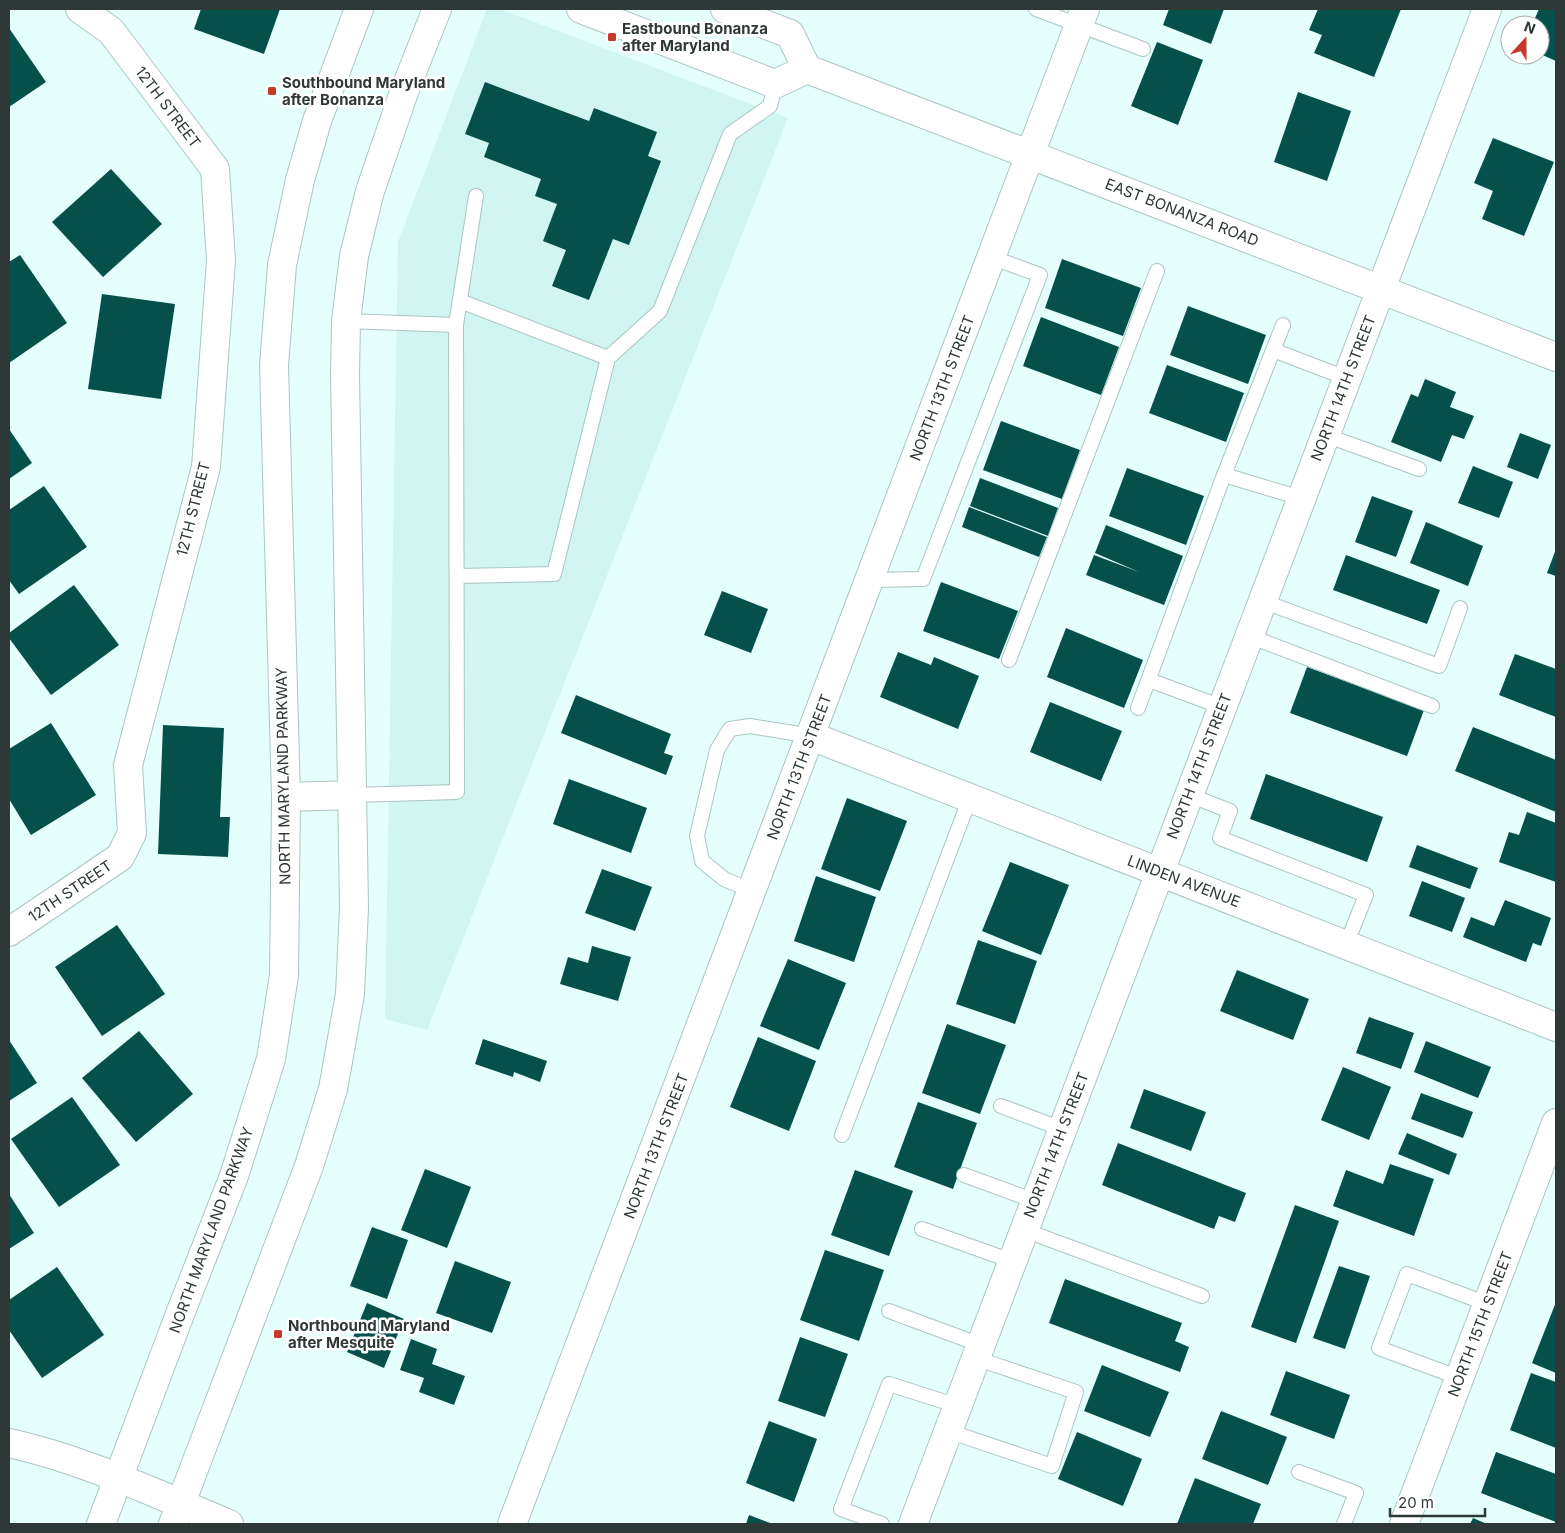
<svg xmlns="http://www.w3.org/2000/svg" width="1565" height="1533" viewBox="0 0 1565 1533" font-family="Inter,sans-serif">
  <rect width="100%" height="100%" fill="#e4fffc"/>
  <!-- built -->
  <path fill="#d1f5f1" d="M487,9H500L788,118L427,1030L385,1019L398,242Z"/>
  <!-- building -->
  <g fill="#06504c">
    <path d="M201,9H280L264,54L194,29Z"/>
    <path d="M1169,9H1224L1211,44L1163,25Z"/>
    <path d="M1318,9H1401L1374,77L1314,53L1322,35L1309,30Z"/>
    <path d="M1539,9H1556V61L1540,54V25H1532Z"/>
    <path d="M9,28L46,82L9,107Z"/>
    <path d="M1157,42L1203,60L1178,125L1131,106Z"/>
    <path d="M485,82L589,121L594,108L657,132L648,156L661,161L629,245L613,239L589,300L552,286L566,250L543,241L557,204L535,196L541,179L484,157L489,143L465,134Z"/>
    <path d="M1298,92L1351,111L1327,181L1274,162Z"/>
    <path d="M1493,138L1554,162L1524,236L1482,219L1493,191L1474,183Z"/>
    <path d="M111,169L162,224L103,277L52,222Z"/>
    <path d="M20,255L67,323L9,363V262Z"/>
    <path d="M1062,259L1141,288L1123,336L1045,308Z"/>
    <path d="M102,294L175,304L161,399L88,389Z"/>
    <path d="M1188,306L1266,335L1248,384L1170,355Z"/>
    <path d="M1041,317L1119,347L1101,395L1023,366Z"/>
    <path d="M1167,365L1244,393L1226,442L1149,413Z"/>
    <path d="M1425,379L1456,392L1450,407L1474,416L1464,439L1452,435L1441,462L1391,442L1411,394L1418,397Z"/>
    <path d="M1001,421L1080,450L1062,499L983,470Z"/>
    <path d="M9,429L32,463L9,479Z"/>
    <path d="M1520,433L1551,445L1538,479L1507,467Z"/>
    <path d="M1473,466L1513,482L1499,518L1458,503Z"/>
    <path d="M1127,468L1204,496L1186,545L1109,516Z"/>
    <path d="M980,478L1058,508L1048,536L970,506Z"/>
    <path d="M44,486L87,547L19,594L9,580V510Z"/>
    <path d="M1372,496L1413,511L1396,557L1355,542Z"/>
    <path d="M969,507L1047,537L1039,557L962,527Z"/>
    <path d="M1426,522L1483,546L1468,586L1410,563Z"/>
    <path d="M1106,525L1183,556L1164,605L1086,575L1094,555L1139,572L1095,553Z"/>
    <path d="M1556,549V576L1547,573Z"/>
    <path d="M1346,555L1440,590L1427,624L1333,590Z"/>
    <path d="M941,582L1018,611L999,659L923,631Z"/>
    <path d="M74,585L119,645L51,695L9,638V633Z"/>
    <path d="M722,591L768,609L751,653L704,635Z"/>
    <path d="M1066,628L1143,660L1124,708L1047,677Z"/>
    <path d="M898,652L931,665L934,657L979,676L958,729L880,697Z"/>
    <path d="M1515,654L1556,669V717L1499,695Z"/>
    <path d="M1307,667L1424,710L1407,756L1290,713Z"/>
    <path d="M576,695L671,734L664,753L673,756L666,775L561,733Z"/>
    <path d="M1050,702L1122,731L1101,781L1030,752Z"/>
    <path d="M51,723L96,795L31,835L9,799V749Z"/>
    <path d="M163,725L224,728L220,817H230L228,857L158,854Z"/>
    <path d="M1473,727L1556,760V812L1455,771Z"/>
    <path d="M1266,774L1383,817L1367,862L1250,819Z"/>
    <path d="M569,779L647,808L631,853L553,824Z"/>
    <path d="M847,798L907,821L880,891L821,869Z"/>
    <path d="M1527,812L1556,823V882L1499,862L1509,832L1519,835Z"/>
    <path d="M1417,845L1478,868L1470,889L1409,867Z"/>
    <path d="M1010,862L1069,885L1041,955L982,931Z"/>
    <path d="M602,869L652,887L635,931L585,913Z"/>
    <path d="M816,876L876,897L854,962L794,941Z"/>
    <path d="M1422,881L1465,898L1452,932L1409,916Z"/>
    <path d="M1505,900L1551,918L1541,946L1533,943L1526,962L1463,937L1471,917L1494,926Z"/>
    <path d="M117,925L165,994L102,1036L55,967Z"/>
    <path d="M978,940L1037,961L1015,1024L956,1004Z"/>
    <path d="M592,946L631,957L618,1001L560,984L568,957L588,963Z"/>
    <path d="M788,959L846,983L819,1050L760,1026Z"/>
    <path d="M1237,970L1309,999L1293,1040L1220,1011Z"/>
    <path d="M1369,1017L1414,1033L1401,1069L1356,1053Z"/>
    <path d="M947,1024L1006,1045L980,1114L922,1093Z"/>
    <path d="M139,1031L193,1094L136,1142L82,1078Z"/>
    <path d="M758,1037L816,1061L789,1131L730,1107Z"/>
    <path d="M483,1039L547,1061L540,1082L514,1072L513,1077L475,1064Z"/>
    <path d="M9,1040L37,1083L9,1101Z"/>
    <path d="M1426,1041L1491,1067L1478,1098L1414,1072Z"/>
    <path d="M1343,1067L1391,1087L1369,1140L1321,1120Z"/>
    <path d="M1144,1089L1206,1112L1191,1151L1130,1128Z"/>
    <path d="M1421,1093L1473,1112L1463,1138L1411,1119Z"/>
    <path d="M72,1097L120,1165L59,1207L11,1139Z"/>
    <path d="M918,1102L977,1123L953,1189L894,1167Z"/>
    <path d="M1407,1133L1457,1154L1449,1175L1398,1154Z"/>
    <path d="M1118,1143L1246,1193L1235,1222L1219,1216L1214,1229L1102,1185Z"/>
    <path d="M1390,1164L1434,1179L1414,1236L1333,1206L1346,1170L1383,1184Z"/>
    <path d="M425,1169L471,1187L447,1248L401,1230Z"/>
    <path d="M855,1170L913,1191L889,1256L831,1235Z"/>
    <path d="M9,1194L34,1233L9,1249Z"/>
    <path d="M1295,1205L1339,1221L1296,1343L1251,1327Z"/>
    <path d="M372,1227L408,1240L387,1299L350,1286Z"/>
    <path d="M825,1250L884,1270L859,1341L800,1320Z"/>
    <path d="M455,1261L511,1282L492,1333L436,1313Z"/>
    <path d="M1339,1266L1370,1276L1345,1349L1313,1338Z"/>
    <path d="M57,1267L104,1335L42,1378L9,1330V1300Z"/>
    <path d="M1065,1279L1182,1323L1175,1341L1189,1347L1180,1372L1049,1323Z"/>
    <path d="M1556,1302V1373L1532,1363Z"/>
    <path d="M367,1303L404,1319L384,1368L347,1352Z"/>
    <path d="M800,1337L848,1354L825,1417L778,1401Z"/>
    <path d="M411,1339L437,1349L432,1364L465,1376L454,1405L419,1392L424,1378L400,1370Z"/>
    <path d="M1102,1365L1169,1392L1150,1437L1084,1411Z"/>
    <path d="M1286,1371L1350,1395L1334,1439L1270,1415Z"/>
    <path d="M1531,1373L1556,1382V1448L1510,1430Z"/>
    <path d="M1221,1411L1287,1437L1268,1485L1202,1459Z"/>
    <path d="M769,1421L817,1439L794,1502L746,1483Z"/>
    <path d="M1077,1432L1142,1459L1123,1506L1058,1479Z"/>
    <path d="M1496,1452L1556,1474V1522L1481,1493Z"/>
    <path d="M1195,1478L1261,1504L1253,1524H1177Z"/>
    <path d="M749,1515L773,1524H746Z"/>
    <path d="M1473,1518L1487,1524H1470Z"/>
  </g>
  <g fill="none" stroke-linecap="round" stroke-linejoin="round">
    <defs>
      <g id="lane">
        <path d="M1036,9L1143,49"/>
        <path d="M460,301L608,358"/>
        <path d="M346,321L456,325L476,196"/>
        <path d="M1283,325L1224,475L1301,498"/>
        <path d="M1273,350L1346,378"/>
        <path d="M1325,435L1419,469"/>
        <path d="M457,576L554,574L608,358L660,311L730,134L770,106L775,84"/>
        <path d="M869,580L923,579L1040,275L991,257"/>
        <path d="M1262,601L1439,666L1460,608"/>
        <path d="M1249,636L1432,706"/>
        <path d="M1009,660L1157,271"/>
        <path d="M1149,680L1222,707"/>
        <path d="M1138,708L1224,475"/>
        <path d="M353,795L457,792L456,325"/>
        <path d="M1189,795L1230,811L1220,838L1366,895L1346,945"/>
        <path d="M752,891L724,879L702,861L697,836L717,750L730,729L750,726L811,736"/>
        <path d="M1001,1106L1062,1129"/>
        <path d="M842,1135L970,798"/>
        <path d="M964,1175L1035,1201"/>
        <path d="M922,1229L1012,1261"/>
        <path d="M1024,1230L1202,1296"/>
        <path d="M889,1311L981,1345"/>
        <path d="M1460,1378L1379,1348L1407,1274L1488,1304"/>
        <path d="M948,1431L1052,1466L1076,1392L975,1358"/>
        <path d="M1299,1472L1356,1493L1344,1524"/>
        <path d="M882,1524L841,1509L889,1384L958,1406"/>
      </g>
      <g id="street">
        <path d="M811,736L1556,1027"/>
        <path d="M9,932L120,857L132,833L128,765L206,467L221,260L215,169L111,31L80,9"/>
        <path d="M9,1443C86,1460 156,1494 229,1524"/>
        <path d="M512,1524L1085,9"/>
        <path d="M913,1524L1487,9"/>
        <path d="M1404,1524L1556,1123"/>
      </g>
      <g id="secondary">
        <path d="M581,9L775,84L807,69"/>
        <path d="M725,9L790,34L807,69L1556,357"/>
        <path d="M286,797L353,795"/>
        <path d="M101,1524L180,1314L234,1176L271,1059L284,975L286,797L274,365L282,265L300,180L317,121L359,9"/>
        <path d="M173,1524L309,1166L333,1089L350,994L354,908L345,375L346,321L354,256L370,191L404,92L437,9"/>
      </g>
    </defs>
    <!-- lane casing -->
    <use href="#lane" stroke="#abc5c3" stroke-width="16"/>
    <!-- street casing -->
    <use href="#street" stroke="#abc5c3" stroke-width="30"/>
    <!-- secondary casing -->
    <use href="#secondary" stroke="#abc5c3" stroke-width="30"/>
    <!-- lane -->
    <use href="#lane" stroke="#fff" stroke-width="14"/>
    <!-- street -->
    <use href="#street" stroke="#fff" stroke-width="28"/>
    <!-- secondary -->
    <use href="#secondary" stroke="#fff" stroke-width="28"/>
  </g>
  <!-- markers -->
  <g fill="#c63a2b" stroke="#fff" stroke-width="2">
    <rect x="607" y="32" width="10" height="10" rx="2.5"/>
    <rect x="267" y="86" width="10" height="10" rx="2.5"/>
    <rect x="273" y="1329" width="10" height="10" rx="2.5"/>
  </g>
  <g text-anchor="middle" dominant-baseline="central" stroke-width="5" stroke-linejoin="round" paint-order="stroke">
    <!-- poi labels -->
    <g font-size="15" font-weight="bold" fill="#2e3837" stroke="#fff" text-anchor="start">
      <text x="622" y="28">Eastbound Bonanza<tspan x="622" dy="17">after Maryland</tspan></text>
      <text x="282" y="82">Southbound Maryland<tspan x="282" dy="17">after Bonanza</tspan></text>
      <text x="288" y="1325">Northbound Maryland<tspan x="288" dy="17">after Mesquite</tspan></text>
    </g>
    <!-- street labels -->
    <g font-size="15" fill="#2e3837" stroke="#fff">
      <text transform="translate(168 107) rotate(53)">12TH STREET</text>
      <text transform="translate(1182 212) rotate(21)">EAST BONANZA ROAD</text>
      <text transform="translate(942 388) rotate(-69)">NORTH 13TH STREET</text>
      <text transform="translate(1343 388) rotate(-69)">NORTH 14TH STREET</text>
      <text transform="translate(193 509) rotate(-76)">12TH STREET</text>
      <text transform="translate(1199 766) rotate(-69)">NORTH 14TH STREET</text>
      <text transform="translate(799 767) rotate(-69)">NORTH 13TH STREET</text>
      <text transform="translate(283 776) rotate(-91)">NORTH MARYLAND PARKWAY</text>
      <text transform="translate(1184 881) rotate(21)">LINDEN AVENUE</text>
      <text transform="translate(70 891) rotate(-34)">12TH STREET</text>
      <text transform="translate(1056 1145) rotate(-69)">NORTH 14TH STREET</text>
      <text transform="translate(656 1146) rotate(-69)">NORTH 13TH STREET</text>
      <text transform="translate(211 1230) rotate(-70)">NORTH MARYLAND PARKWAY</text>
      <text transform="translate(1480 1324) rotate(-69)">NORTH 15TH STREET</text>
    </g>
  </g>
  <!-- border -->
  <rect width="1565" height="1533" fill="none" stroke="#2e3837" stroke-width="20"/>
  <!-- north arrow -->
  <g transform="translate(1525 40) rotate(21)"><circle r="24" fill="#ffffff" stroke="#abafaf"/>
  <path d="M0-4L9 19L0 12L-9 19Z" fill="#c63a2b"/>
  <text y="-8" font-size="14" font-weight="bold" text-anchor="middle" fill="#2e3837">N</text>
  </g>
  <!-- scale -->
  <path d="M1390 1508v8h95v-8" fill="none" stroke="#2e3837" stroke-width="2.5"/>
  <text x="1398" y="1508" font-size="15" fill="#2e3837" stroke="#ffffff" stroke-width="4" paint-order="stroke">20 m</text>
</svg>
